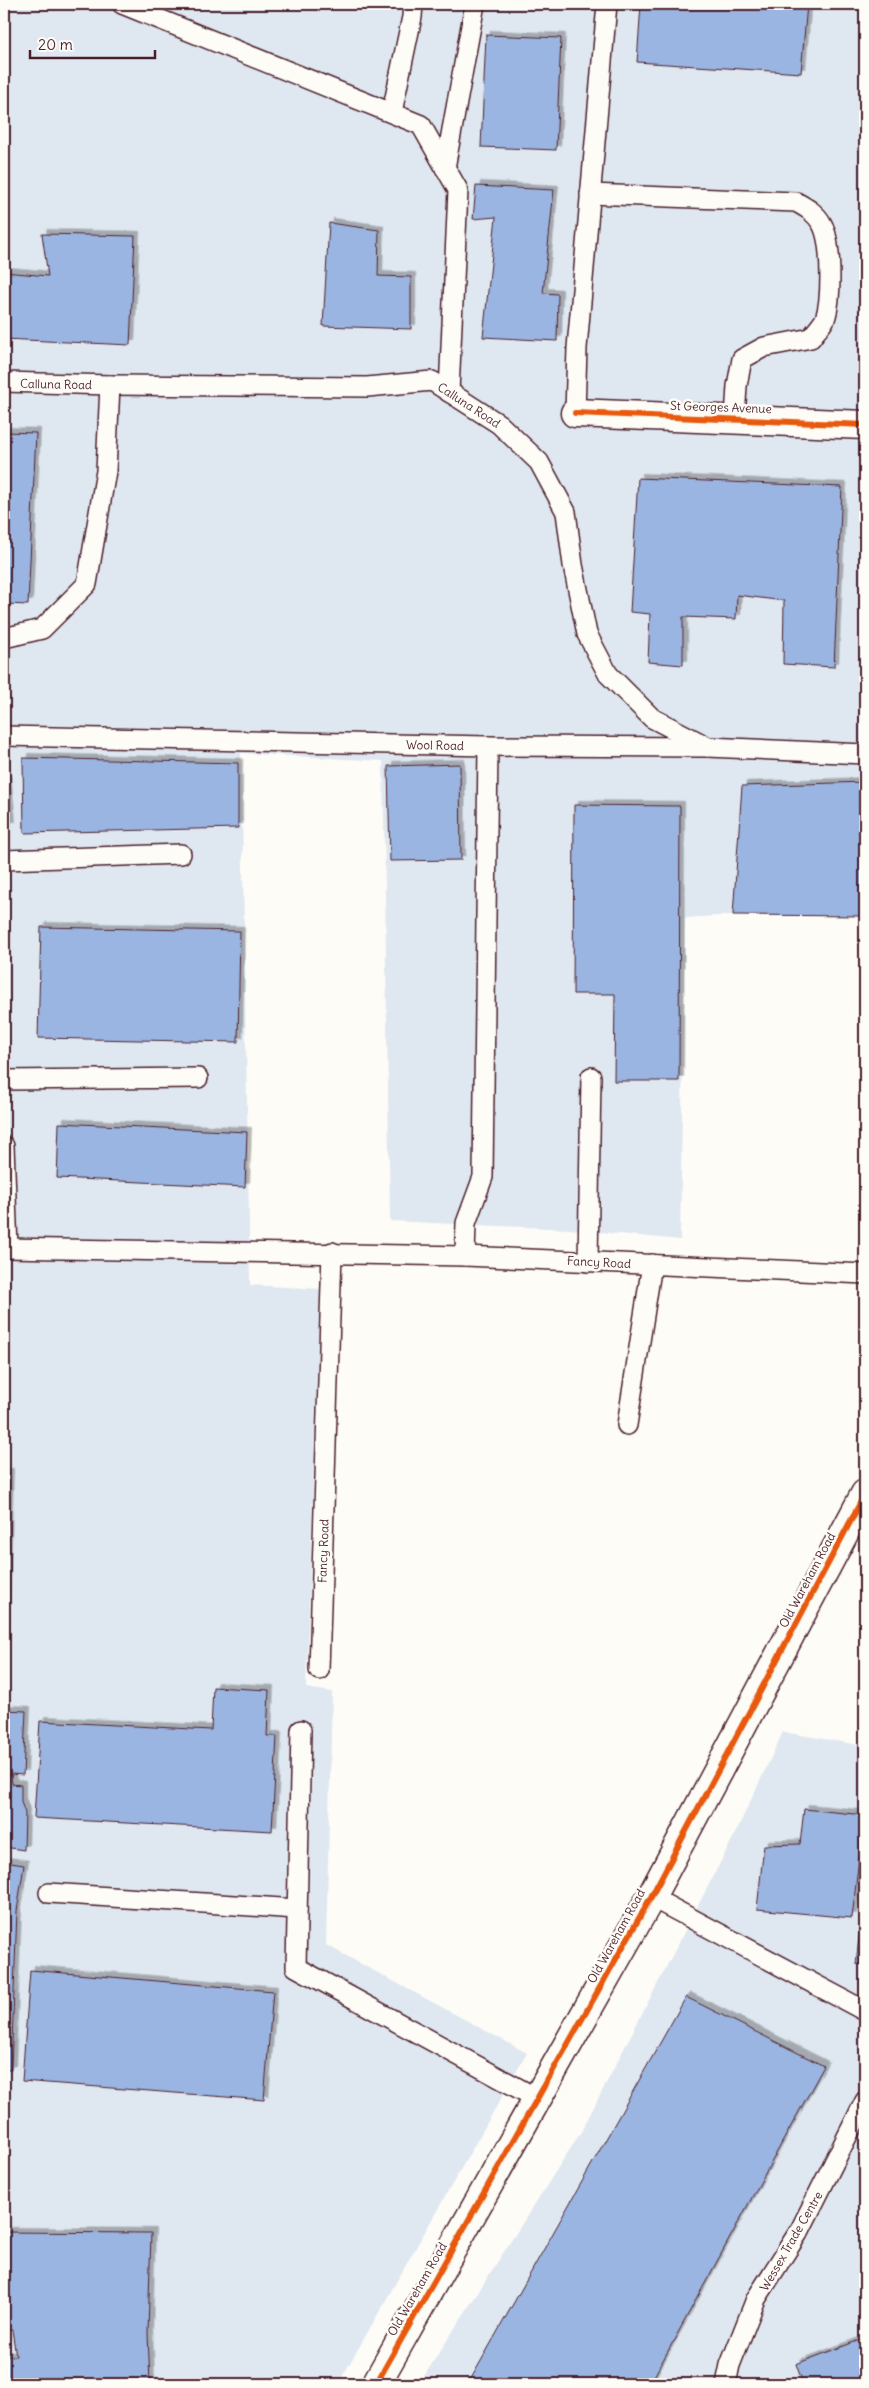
<svg xmlns="http://www.w3.org/2000/svg" width="869" height="2388" viewBox="0 0 869 2388" font-family="Delius,sans-serif">
  <defs>
    <filter id="shadow"><feDropShadow dx="4.5" dy="-4.5" stdDeviation="0" flood-color="#0004"/></filter>
  </defs>
  <rect width="100%" height="100%" fill="#fdfcf7"/>
  <filter id="ink" filterUnits="userSpaceOnUse"><feTurbulence type="fractalNoise" baseFrequency=".02" numOctaves="2"/><feDisplacementMap in="SourceGraphic" scale="10" xChannelSelector="R" yChannelSelector="G"/><feConvolveMatrix kernelMatrix="1 2 1 2 8 2 1 2 1" color-interpolation-filters="sRGB"/></filter>
  <g filter="url(#ink)">
    <!-- built -->
    <g fill="#dfe7f0">
      <path d="M4,4H865V916L733,915L685,918L680,1240L569,1229L390,1221L383,761L241,753L250,1285L320,1289L306,1688L332,1692L326,1945L527,2053L338,2384H4Z"/>
      <path d="M783,1732L865,1746V2384H419L581,2132L734,1836Z"/>
    </g>
    <!-- building -->
    <g fill="#9ab5e1" stroke="#4a1f2b" filter="url(#shadow)">
      <path d="M641,4H807L801,73L637,62Z"/>
      <path d="M486,35L561,38L556,150L481,147Z"/>
      <path d="M476,186L554,190L543,293L558,294L557,341L483,337L496,217L473,219Z"/>
      <path d="M329,223L379,230L378,276L411,277V329L323,326Z"/>
      <path d="M42,234L135,236L130,345L4,339V272L48,276Z"/>
      <path d="M4,432L36,433L28,605L4,604Z"/>
      <path d="M638,478L842,487L834,667L783,664L784,601L737,595L736,619L683,617V665L648,662L650,614L630,612Z"/>
      <path d="M865,487V557L860,556Z"/>
      <path d="M23,758L238,763V828L24,833Z"/>
      <path d="M460,764L461,860L390,861L388,766Z"/>
      <path d="M4,779H6L11,826H4Z"/>
      <path d="M865,782V916L733,915L742,786Z"/>
      <path d="M574,805L680,806L679,1081H614L615,994H573Z"/>
      <path d="M41,927L240,931L238,1042L38,1038Z"/>
      <path d="M59,1123L247,1132L245,1187L57,1178Z"/>
      <path d="M4,1473H9L4,1647Z"/>
      <path d="M213,1687L269,1690L267,1736H277L272,1831L34,1818L40,1721L211,1730Z"/>
      <path d="M4,1710L26,1711L23,1775L11,1774L12,1784L21,1785V1802L25,1813L24,1850L4,1847Z"/>
      <path d="M804,1809L864,1815L852,1918L757,1909L764,1845L800,1844Z"/>
      <path d="M4,1862L24,1865L17,1911L11,2070H4Z"/>
      <path d="M865,1882V1965L856,1964Z"/>
      <path d="M30,1970L273,1991L264,2100L22,2081Z"/>
      <path d="M686,1997L824,2066L650,2384H468Z"/>
      <path d="M4,2232L151,2233L148,2333L150,2384H4V2356H16L12,2330L4,2331Z"/>
      <path d="M865,2338V2384H803L796,2364Z"/>
    </g>
    <g fill="none" stroke-linecap="round" stroke-linejoin="round">
      <defs>
        <g id="lane">
          <path d="M122,4L421,125L458,190L449,392"/>
          <path d="M392,112L412,17L413,4"/>
          <path d="M445,168L475,4"/>
          <path d="M590,194L796,202C807,208 816,213 822,224C832,242 832,299 825,319C822,325 815,332 811,338L764,347L742,359L737,386L735,418"/>
          <path d="M4,382L110,385L367,387L432,381L499,424L539,462L566,512L573,565L587,634L608,674L652,718L708,747"/>
          <path d="M575,413L577,348L607,4"/>
          <path d="M4,638L42,629L87,584L106,471L110,385"/>
          <path d="M4,736L488,746L708,747L865,754"/>
          <path d="M4,860L181,854"/>
          <path d="M4,1080L198,1078"/>
          <path d="M4,1146L8,1248"/>
          <path d="M4,1248L465,1256L865,1274"/>
          <path d="M465,1256L466,1223L483,1177L488,746"/>
          <path d="M588,1262L591,1077"/>
          <path d="M627,1425L652,1264"/>
          <path d="M319,1670L332,1252"/>
          <path d="M301,1730L296,1967L538,2099"/>
          <path d="M49,1893L297,1909"/>
          <path d="M651,1897L865,2011"/>
          <path d="M726,2384L730,2365L756,2299L800,2230L865,2101"/>
        </g>
        <path id="street" d="M575,413L865,425"/>
        <path id="secondary" d="M376,2384L651,1897L865,1494"/>
      </defs>
      <!-- lane casing -->
      <use href="#lane" stroke="#4a1f2b" stroke-width="22"/>
      <!-- street casing -->
      <use href="#street" stroke="#4a1f2b" stroke-width="31"/>
      <!-- secondary casing -->
      <use href="#secondary" stroke="#4a1f2b" stroke-width="31"/>
      <!-- lane -->
      <use href="#lane" stroke="#fdfcf7" stroke-width="19"/>
      <!-- street -->
      <use href="#street" stroke="#fdfcf7" stroke-width="28"/>
      <!-- secondary -->
      <use href="#secondary" stroke="#fdfcf7" stroke-width="28"/>
      <defs>
        <g id="cycleway">
          <path d="M575,413L865,425"/>
          <path d="M376,2384L651,1897L865,1494"/>
        </g>
      </defs>
      <!-- cycleway casing -->
      <use href="#cycleway" stroke="#fdfcf7" stroke-width="9"/>
      <!-- cycleway -->
      <use href="#cycleway" stroke="#e8590c" stroke-width="6"/>
    </g>
  </g>
  <g text-anchor="middle" dominant-baseline="central" stroke-width="5" stroke-linejoin="round" paint-order="stroke">
    <!-- street labels -->
    <g font-size="12" fill="#4a1f2b" stroke="#fdfcf7">
      <text transform="translate(56 384) rotate(1)">Calluna Road</text>
      <text transform="translate(469 405) rotate(33)">Calluna Road</text>
      <text transform="translate(721 407) rotate(2)">St Georges Avenue</text>
      <text transform="translate(435 745) rotate(1)">Wool Road</text>
      <text transform="translate(599 1262) rotate(3)">Fancy Road</text>
      <text transform="translate(323 1551) rotate(-88)">Fancy Road</text>
      <text transform="translate(807 1580) rotate(-62)">Old Wareham Road</text>
      <text transform="translate(616 1936) rotate(-61)">Old Wareham Road</text>
      <text transform="translate(791 2241) rotate(-60)">Wessex Trade Centre</text>
      <text transform="translate(417 2289) rotate(-60)">Old Wareham Road</text>
    </g>
  </g>
  <!-- margin -->
  <rect width="869" height="2388" fill="none" stroke="#fdfcf7" stroke-width="20"/>
  <rect x="10" y="10" width="849" height="2368" fill="none" stroke="#4a1f2b" stroke-width="2" filter="url(#ink)"/>
  <!-- scale -->
  <path d="M30 50v8h125v-8" fill="none" stroke="#4a1f2b" stroke-width="2.5"/>
  <text x="38" y="50" font-size="15" fill="#4a1f2b" stroke="#fdfcf7" stroke-width="4" paint-order="stroke">20 m</text>
</svg>
